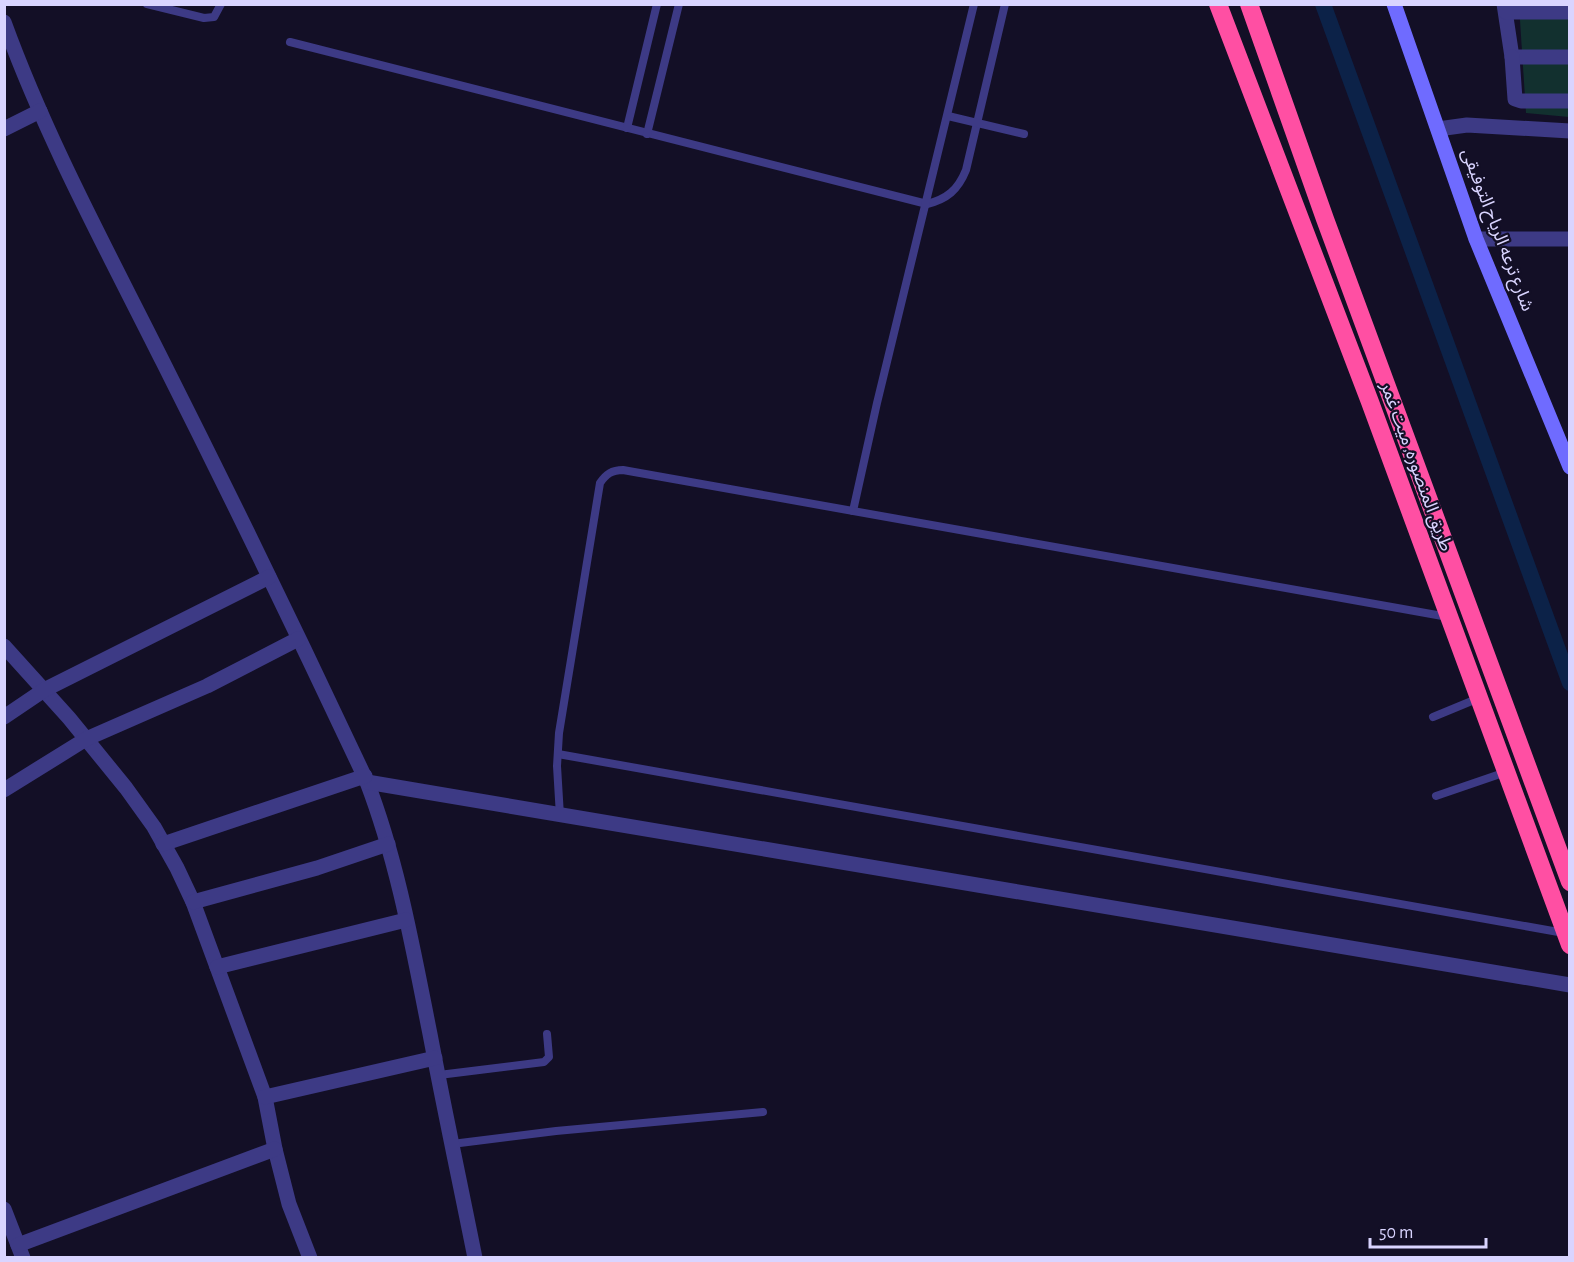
<svg xmlns="http://www.w3.org/2000/svg" width="1574" height="1262" viewBox="0 0 1574 1262" font-family="'Alegreya Sans','Noto Sans Arabic',sans-serif">
  <rect width="100%" height="100%" fill="#130f26"/>
  <!-- green -->
  <path fill="#12302f" d="M1519,5H1569V117L1526,113Z"/>
  <g fill="none" stroke-linecap="round" stroke-linejoin="round">
    <!-- canal -->
    <path stroke="#0c2248" stroke-width="16" d="M1323,4L1570,683"/>
    <!-- lane -->
    <g stroke="#3d3a85" stroke-width="8">
      <path d="M147,4L204,18L214,17L221,4"/>
      <path d="M290,42L927,204C947,199 958,190 966,170L1005,4"/>
      <path d="M948,116L1024,134"/>
      <path d="M627,128L657,4"/>
      <path d="M647,134L679,4"/>
      <path d="M853,511L877,403L974,4"/>
      <path d="M1433,717L1479,698"/>
      <path d="M558,754L1564,933"/>
      <path d="M1436,796L1506,772"/>
      <path d="M560,816L557,766L559,733L600,483C606,474 612,470 623,470L1448,617"/>
      <path d="M439,1075L544,1062L549,1057L547,1034"/>
      <path d="M452,1144L556,1131L763,1112"/>
    </g>
    <!-- street -->
    <g stroke="#3d3a85" stroke-width="15">
      <path d="M1504,4L1512,57H1570"/>
      <path d="M1506,12H1570"/>
      <path d="M4,22C47,140 107,250 163,362C233,501 301,641 367,782C398,863 413,949 430,1034C444,1108 460,1183 475,1258"/>
      <path d="M1512,57L1515,99L1521,101H1570"/>
      <path d="M4,129L40,111"/>
      <path d="M1438,129L1467,125L1570,131"/>
      <path d="M1476,239H1570"/>
      <path d="M4,646L69,718L126,788L154,827L177,868L193,902L265,1097L275,1149L289,1204L310,1258"/>
      <path d="M4,717L44,690L269,577"/>
      <path d="M367,782L1570,985"/>
      <path d="M4,790L86,739L207,686L298,639"/>
      <path d="M163,844L365,776"/>
      <path d="M193,902L317,868L388,844"/>
      <path d="M217,967L406,920"/>
      <path d="M265,1097L435,1058"/>
      <path d="M4,1209L23,1258"/>
      <path d="M18,1245L275,1149"/>
    </g>
    <!-- secondary -->
    <path stroke="#6f6bff" stroke-width="15" d="M1394,4L1476,239L1570,467"/>
    <!-- highway -->
    <g stroke="#ff4fa3" stroke-width="18">
      <path d="M1218,4L1370,402L1570,945"/>
      <path d="M1249,4L1325,219L1570,882"/>
    </g>
  </g>
  <g text-anchor="middle" dominant-baseline="central" stroke-width="4.5" stroke-linejoin="round" paint-order="stroke">
    <!-- street labels -->
    <g font-size="18" fill="#d9d4ff" stroke="#130f26">
      <text transform="translate(1497 230) rotate(69)">شارع ترعه الرياح التوفيقى</text>
      <text transform="translate(1416 467) rotate(70)">طريق المنصوره, ميت غمر</text>
    </g>
  </g>
  <!-- border -->
  <rect width="1574" height="1262" fill="none" stroke="#d9d4ff" stroke-width="12"/>
  <!-- scale -->
  <path d="M1370 1238v9h116v-9" fill="none" stroke="#d9d4ff" stroke-width="3"/>
  <text x="1379" y="1238" font-size="18" fill="#d9d4ff" stroke="#130f26" stroke-width="4.5" paint-order="stroke">50 m</text>
</svg>
